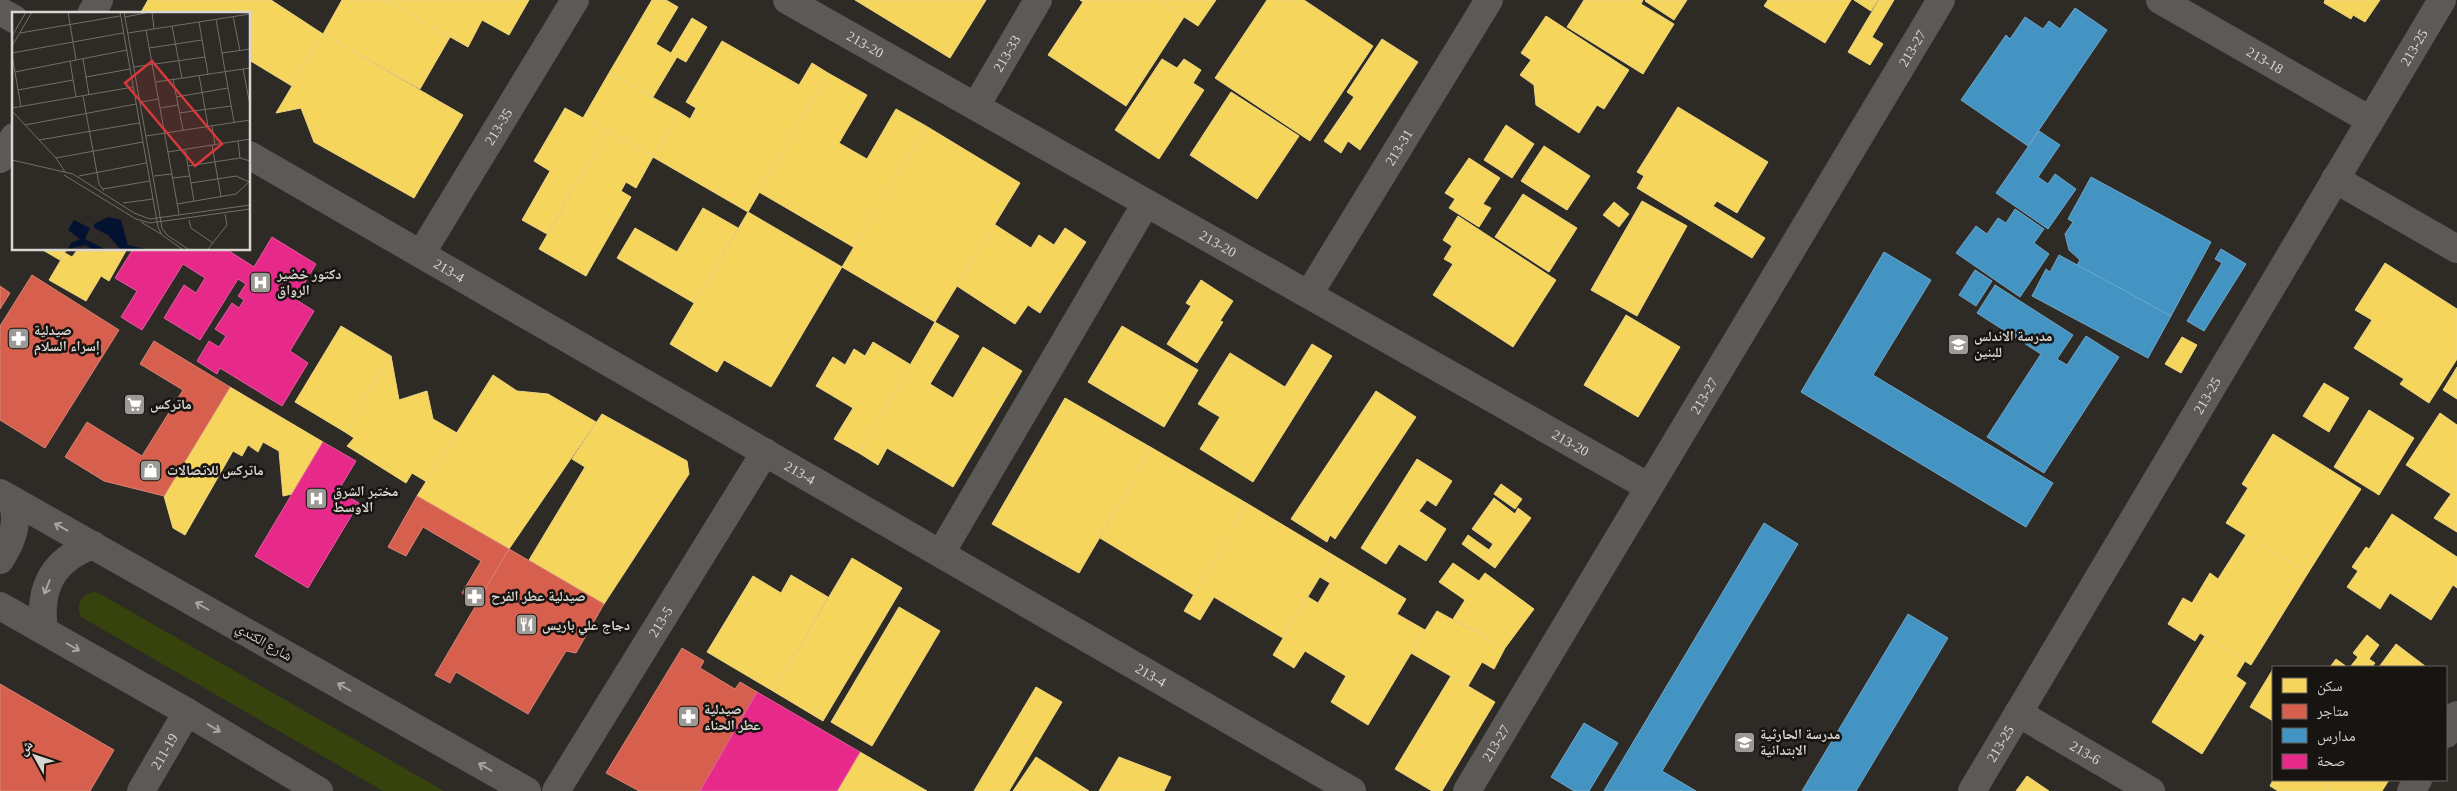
<svg xmlns="http://www.w3.org/2000/svg" width="2457" height="791" viewBox="0 0 2457 791" font-family="'Times New Roman','Noto Naskh Arabic',serif">
  <rect width="100%" height="100%" fill="#2e2b27"/>
  <!-- green -->
  <path fill="#37430d" d="M94,592L102,595L444,791H383L81,617C76,604 80,595 94,592Z"/>
  <!-- homes -->
  <g fill="#f6d55c" stroke="#edd57f">
    <path d="M148,0H271L323,34L292,86L249,60V14H140Z"/>
    <path d="M342,0H385L450,37L420,89L323,34Z"/>
    <path d="M385,0H529L509,35L482,20L468,47Z"/>
    <path d="M652,0H666L678,7L656,44L671,53L692,18L707,27L686,62L677,57L653,97L609,73Z"/>
    <path d="M855,0H986L950,58Z"/>
    <path d="M1080,0H1158L1184,17L1126,106L1048,55L1083,2Z"/>
    <path d="M1158,0H1216L1198,26Z"/>
    <path d="M1267,0H1304L1373,46L1310,141L1215,78Z"/>
    <path d="M1584,0H1643L1641,4L1674,24L1643,74L1567,27Z"/>
    <path d="M1646,0H1687L1674,20L1645,1Z"/>
    <path d="M1768,0H1851L1825,43L1764,6Z"/>
    <path d="M1854,0H1878L1871,11Z"/>
    <path d="M1879,0H1894L1872,37L1883,44L1870,65L1848,52Z"/>
    <path d="M2325,0H2380L2365,22L2353,15L2351,19L2324,3Z"/>
    <path d="M1546,16L1629,70L1604,109L1597,105L1579,133L1536,105L1534,85L1520,75L1531,60L1521,53Z"/>
    <path d="M323,34L463,115L414,198L314,142L301,108L276,113Z"/>
    <path d="M1382,39L1418,62L1360,150L1348,141L1341,153L1324,141L1354,97L1347,92Z"/>
    <path d="M722,41L799,85L812,63L828,73L748,212L653,157L679,112L690,119L696,108L686,102Z"/>
    <path d="M1162,59L1177,68L1184,59L1201,70L1193,83L1204,90L1159,159L1115,130Z"/>
    <path d="M609,73L679,112L653,157L583,118Z"/>
    <path d="M828,73L867,95L839,143L867,159L896,109L926,126L855,248L759,192Z"/>
    <path d="M1231,92L1299,136L1257,199L1190,155Z"/>
    <path d="M1678,107L1768,162L1737,213L1717,201L1713,206L1765,238L1752,258L1637,188L1644,176L1637,172Z"/>
    <path d="M565,108L607,131L547,234L522,220L550,171L534,161Z"/>
    <path d="M1506,125L1534,144L1512,178L1484,160Z"/>
    <path d="M926,126L1020,183L935,322L842,267Z"/>
    <path d="M607,131L653,157L636,188L626,182L621,191L631,197L586,276L539,249Z"/>
    <path d="M1544,146L1590,176L1567,210L1521,181Z"/>
    <path d="M1469,158L1500,178L1483,204L1491,208L1479,227L1449,208L1455,199L1445,193Z"/>
    <path d="M1523,194L1577,228L1549,272L1495,237Z"/>
    <path d="M1642,201L1687,226L1637,316L1591,290Z"/>
    <path d="M1614,202L1629,214L1619,227L1603,215Z"/>
    <path d="M703,208L738,228L694,303L617,258L635,228L677,252Z"/>
    <path d="M748,212L842,267L771,387L724,360L717,372L670,344Z"/>
    <path d="M1458,216L1556,280L1513,347L1433,295L1453,264L1444,259L1452,246L1443,240Z"/>
    <path d="M994,224L1031,248L1039,235L1054,245L1065,228L1086,242L1040,313L1028,305L1015,324L957,286Z"/>
    <path d="M41,249H67L60,260Z"/>
    <path d="M78,249H127L109,281L101,276L86,301L49,280L65,253L72,257Z"/>
    <path d="M2385,263L2457,309V359L2429,403L2400,384L2404,379L2354,348L2372,320L2355,310Z"/>
    <path d="M1201,280L1233,301L1220,321L1223,322L1197,363L1167,344L1191,306L1186,303Z"/>
    <path d="M1626,315L1680,347L1638,417L1584,385Z"/>
    <path d="M935,322L959,336L930,384L953,398L983,347L1022,371L953,487L887,448L878,465L859,453Z"/>
    <path d="M341,326L391,356L345,432L295,402Z"/>
    <path d="M1122,326L1198,370L1164,427L1088,382Z"/>
    <path d="M2182,337L2197,345L2181,373L2165,364Z"/>
    <path d="M873,342L911,365L859,453L834,439L853,408L816,386L833,357L845,365L854,349L865,356Z"/>
    <path d="M1312,344L1332,356L1253,482L1200,449L1220,417L1198,404L1230,353L1285,387Z"/>
    <path d="M391,356L399,400L427,391L433,419L457,433L427,482L412,473L406,483L347,446L354,438L345,432Z"/>
    <path d="M2457,367V399L2443,390Z"/>
    <path d="M493,375L517,391L548,394L596,422L509,549L417,496Z"/>
    <path d="M2324,383L2349,398L2329,432L2303,416Z"/>
    <path d="M230,387L323,442L292,494L283,496L279,451L263,442L258,452L248,445L242,456L233,451L185,535L173,528L164,496Z"/>
    <path d="M1376,391L1416,417L1335,539L1330,535L1327,542L1291,519Z"/>
    <path d="M1065,398L1152,448L1079,573L992,524Z"/>
    <path d="M2369,410L2414,438L2379,495L2334,467Z"/>
    <path d="M2440,413L2457,425V532L2434,518L2451,494L2406,465Z"/>
    <path d="M602,414L687,461L689,474L604,604L529,560L585,467L572,459Z"/>
    <path d="M2273,434L2361,489L2308,573L2226,523L2248,488L2242,484Z"/>
    <path d="M1152,448L1248,504L1194,595L1100,538Z"/>
    <path d="M1417,459L1452,481L1436,506L1427,500L1419,511L1446,529L1426,561L1399,544L1386,564L1361,548Z"/>
    <path d="M1501,484L1522,499L1515,509L1494,494Z"/>
    <path d="M1494,498L1515,514L1518,508L1531,518L1495,568L1462,544L1468,535L1489,550L1493,544L1472,529Z"/>
    <path d="M1248,504L1333,555L1283,638L1214,597L1200,620L1184,611Z"/>
    <path d="M2392,514L2457,557V588L2453,585L2431,620L2390,593L2380,609L2347,587L2358,571L2352,567L2366,547L2369,549Z"/>
    <path d="M2246,535L2308,573L2251,665L2200,633L2195,641L2168,624L2183,598L2192,603L2210,573L2218,579Z"/>
    <path d="M1333,555L1406,599L1397,614L1425,630L1368,725L1331,702L1346,676L1305,651L1294,668L1273,655L1308,597L1318,603L1330,583L1320,577Z"/>
    <path d="M852,558L902,588L823,721L773,691Z"/>
    <path d="M1453,563L1479,581L1485,573L1534,609L1505,648L1453,619L1465,600L1439,582Z"/>
    <path d="M791,575L828,597L773,691L707,652L753,576L781,593Z"/>
    <path d="M899,607L940,631L872,746L831,722Z"/>
    <path d="M1437,611L1505,648L1494,669L1482,662L1468,686L1411,653Z"/>
    <path d="M2367,635L2379,645L2369,659L2375,663L2372,667H2350L2358,657L2353,653Z"/>
    <path d="M2205,636L2245,661L2236,676L2246,683L2202,754L2152,722Z"/>
    <path d="M2396,644L2425,666L2424,667H2379Z"/>
    <path d="M2336,659L2347,667H2330Z"/>
    <path d="M2273,669V721L2250,707Z"/>
    <path d="M1451,676L1495,702L1442,791H1432L1395,769Z"/>
    <path d="M1036,687L1062,702L1009,791H974Z"/>
    <path d="M860,752L927,791H837Z"/>
    <path d="M1036,757L1089,791H1013Z"/>
    <path d="M1119,757L1171,777L1164,791H1099Z"/>
    <path d="M2027,776L2049,791H2016Z"/>
    <path d="M2273,780H2332L2325,791H2278L2270,786Z"/>
    <path d="M2332,780H2389L2382,791H2325Z"/>
  </g>
  <!-- shops -->
  <g fill="#d6604d" stroke="#d78375">
    <path d="M32,275L119,330L45,448L0,420V326Z"/>
    <path d="M0,286L10,293L0,309Z"/>
    <path d="M154,341L230,387L164,496L104,481L65,457L87,422L142,456L183,390L140,364Z"/>
    <path d="M417,496L509,549L478,602L462,593L481,561L423,527L406,556L388,547Z"/>
    <path d="M509,549L604,604L576,653L566,651L528,714L456,672L450,683L435,675Z"/>
    <path d="M682,648L704,661L700,668L735,689L740,682L757,692L700,791H639L606,773Z"/>
    <path d="M0,684L114,750L90,791H0Z"/>
  </g>
  <!-- schools -->
  <g fill="#4393c3" stroke="#70a7c7">
    <path d="M2075,8L2107,30L2028,146L1961,100L2006,35L2010,39L2025,17L2043,29L2049,21L2060,29Z"/>
    <path d="M2039,131L2060,145L2038,177L2048,184L2055,174L2076,189L2048,229L1996,193Z"/>
    <path d="M2091,177L2211,242L2171,316L2077,265L2080,260L2069,250L2065,234L2073,222L2068,219Z"/>
    <path d="M2015,209L2044,229L2034,243L2049,254L2020,297L1956,253L1976,226L1987,234L1998,218L2006,223Z"/>
    <path d="M2221,249L2246,264L2204,331L2187,321L2222,263L2215,259Z"/>
    <path d="M1884,252L1931,280L1873,375L2053,483L2026,527L1801,392Z"/>
    <path d="M2059,255L2171,316L2148,358L2032,296L2046,269L2050,272Z"/>
    <path d="M1975,270L1992,281L1976,306L1959,295Z"/>
    <path d="M1995,285L2073,335L2057,359L2067,365L2086,336L2119,357L2044,473L1987,437L2041,354L1977,313Z"/>
    <path d="M1764,523L1798,544L1662,771L1696,791H1604Z"/>
    <path d="M1908,614L1948,638L1856,791H1802Z"/>
    <path d="M1584,723L1618,743L1589,791H1574L1551,777Z"/>
  </g>
  <!-- health -->
  <g fill="#e7298a" stroke="#e35d9f">
    <path d="M272,237L316,264L295,299L314,311L290,351L308,363L282,406L220,368L217,374L197,361L209,341L219,347L226,336L215,329L232,303L239,308L244,300L238,296L246,284L238,279L200,340L164,318L184,285L196,293L205,278L183,264L142,330L121,317L137,291L115,278L133,249H226L254,267Z"/>
    <path d="M323,442L356,461L338,491L359,503L308,588L255,556Z"/>
    <path d="M757,692L860,752L837,791H700Z"/>
  </g>
  <g fill="none" stroke-linecap="round" stroke-linejoin="round">
    <!-- minor -->
    <g stroke="#5c5a58" stroke-width="28">
      <path id="s1" d="M787,0L1649,487"/>
      <path id="s2" d="M2160,0L2370,120"/>
      <path d="M0,11L14,19"/>
      <path d="M91,14L99,0"/>
      <path id="s3" d="M976,106L1038,0"/>
      <path id="s4" d="M249,155L1352,791"/>
      <path d="M0,159L14,137"/>
      <path d="M2335,179L2457,249"/>
      <path id="s5" d="M421,254L575,0"/>
      <path id="s6" d="M1309,294L1489,0"/>
      <path d="M941,553L1146,203"/>
      <path id="s7" d="M2018,713L2151,791"/>
      <path d="M2446,734L2457,715"/>
      <path id="s8" d="M141,791L187,712"/>
      <path id="s9" d="M556,791L765,452"/>
      <path id="s10" d="M1467,791L1941,0"/>
      <path id="s11" d="M1972,791L2442,0"/>
      <path d="M2411,791L2418,780"/>
    </g>
    <!-- tertiary -->
    <g stroke="#5c5a58" stroke-width="28">
      <path d="M0,493L527,791"/>
      <path d="M0,560C13,540 19,523 12,500"/>
      <path d="M0,606L187,712L319,791"/>
      <path d="M44,630C38,587 53,560 93,545"/>
    </g>
  </g>
  <!-- one-way arrows -->
  <defs><path id="oneway-shaft" d="M-6 0H5M1.5-3L5.5 0L1.5 3" fill="none" stroke-width="1.6" stroke-linecap="round" stroke-linejoin="round" transform="scale(1.25)"/></defs>
  <g stroke="#a7a4a1">
    <use href="#oneway-shaft" transform="translate(61 527) rotate(-151)"/>
    <use href="#oneway-shaft" transform="translate(47 587) rotate(111)"/>
    <use href="#oneway-shaft" transform="translate(202 606) rotate(-150)"/>
    <use href="#oneway-shaft" transform="translate(73 647) rotate(30)"/>
    <use href="#oneway-shaft" transform="translate(344 687) rotate(-150)"/>
    <use href="#oneway-shaft" transform="translate(214 728) rotate(31)"/>
    <use href="#oneway-shaft" transform="translate(485 767) rotate(-150)"/>
  </g>
  <!-- icons -->
  <defs>
    <symbol id="hospital-square" viewBox="-11 -11 22 22"><rect x="-9" y="-9" width="18" height="18" rx="4" fill="#9d9a96" stroke="#171411"/><path d="M-5-5h3v3.5h4V-5h3V5h-3V1.5h-4V5h-3Z" fill="#fff"/></symbol>
    <symbol id="pharmacy-square" viewBox="-11 -11 22 22"><rect x="-9" y="-9" width="18" height="18" rx="4" fill="#9d9a96" stroke="#171411"/><path d="M-2-6h4v4h4v4h-4v4h-4v-4h-4v-4h4Z" fill="#fff"/></symbol>
    <symbol id="school-square" viewBox="-11 -11 22 22"><rect x="-9" y="-9" width="18" height="18" rx="4" fill="#9d9a96" stroke="#171411"/><path d="M0-5L7-2L0 1L-7-2ZM-4 1L0 2.5L4 1V4Q0 6-4 4Z" fill="#fff"/></symbol>
    <symbol id="supermarket-square" viewBox="-11 -11 22 22"><rect x="-9" y="-9" width="18" height="18" rx="4" fill="#9d9a96" stroke="#171411"/><path d="M-6-5.5h2.5l.6 2H6L4.5 2H-2.5L-4.4-4H-6ZM-1.5 3.2a1.3 1.3 0 1 0 .1 0ZM3 3.2a1.3 1.3 0 1 0 .1 0Z" fill="#fff"/></symbol>
    <symbol id="shop-square" viewBox="-11 -11 22 22"><rect x="-9" y="-9" width="18" height="18" rx="4" fill="#9d9a96" stroke="#171411"/><path d="M-5-2.5h2.3a2.7 3.5 0 0 1 5.4 0H5L5.5 6h-11ZM-1.5-2.5h3a1.5 2.3 0 0 0-3 0Z" fill="#fff"/></symbol>
    <symbol id="restaurant-square" viewBox="-11 -11 22 22"><rect x="-9" y="-9" width="18" height="18" rx="4" fill="#9d9a96" stroke="#171411"/><path d="M-5-6h1v4h1v-4h1v4h1v-4h1v5L-1.5 .5V6h-2V.5L-5-1ZM5-6V6H3V1.5H1.5Q1.5-4 5-6Z" fill="#fff"/></symbol>
  </defs>
  <g fill-rule="evenodd">
    <use href="#hospital-square" x="248" y="270" width="25" height="25"/>
    <use href="#pharmacy-square" x="6" y="326" width="25" height="25"/>
    <use href="#school-square" x="1946" y="332" width="25" height="25"/>
    <use href="#supermarket-square" x="122" y="392" width="25" height="25"/>
    <use href="#shop-square" x="138" y="458" width="25" height="25"/>
    <use href="#hospital-square" x="304" y="486" width="25" height="25"/>
    <use href="#pharmacy-square" x="462" y="584" width="25" height="25"/>
    <use href="#restaurant-square" x="514" y="612" width="25" height="25"/>
    <use href="#pharmacy-square" x="676" y="704" width="25" height="25"/>
    <use href="#school-square" x="1732" y="730" width="25" height="25"/>
  </g>
  <g text-anchor="middle" dominant-baseline="central" stroke-width="5" stroke-linejoin="round" paint-order="stroke">
    <!-- street labels -->
    <g font-size="14" fill="#d9d5d1" stroke="#171411">
      <text stroke="none"><textPath href="#s1" startOffset="90">213-20</textPath></text>
      <text stroke="none"><textPath href="#s11" startOffset="865">213-25</textPath></text>
      <text stroke="none"><textPath href="#s10" startOffset="866">213-27</textPath></text>
      <text stroke="none"><textPath href="#s3" startOffset="61">213-33</textPath></text>
      <text stroke="none"><textPath href="#s2" startOffset="121">213-18</textPath></text>
      <text stroke="none"><textPath href="#s5" startOffset="149">213-35</textPath></text>
      <text stroke="none"><textPath href="#s6" startOffset="172">213-31</textPath></text>
      <text stroke="none"><textPath href="#s1" startOffset="495">213-20</textPath></text>
      <text stroke="none"><textPath href="#s4" startOffset="231">213-4</textPath></text>
      <text stroke="none"><textPath href="#s10" startOffset="461">213-27</textPath></text>
      <text stroke="none"><textPath href="#s11" startOffset="460">213-25</textPath></text>
      <text stroke="none"><textPath href="#s1" startOffset="900">213-20</textPath></text>
      <text stroke="none"><textPath href="#s4" startOffset="636">213-4</textPath></text>
      <text stroke="none"><textPath href="#s9" startOffset="199">213-5</textPath></text>
      <text transform="translate(264 642) rotate(30)">شارع الكندي</text>
      <text stroke="none"><textPath href="#s4" startOffset="1041">213-4</textPath></text>
      <text stroke="none"><textPath href="#s10" startOffset="56">213-27</textPath></text>
      <text stroke="none"><textPath href="#s11" startOffset="55">213-25</textPath></text>
      <text stroke="none"><textPath href="#s8" startOffset="46">211-19</textPath></text>
      <text stroke="none"><textPath href="#s7" startOffset="78">213-6</textPath></text>
    </g>
    <!-- poi labels -->
    <g font-size="14" font-weight="bold" fill="#d9d5d1" stroke="#171411" text-anchor="start">
      <text x="277" y="274">دكتور خضير<tspan x="277" dy="16">الرواق</tspan></text>
      <text x="34" y="330">صيدلية<tspan x="34" dy="16">إسراء السلام</tspan></text>
      <text x="1974" y="336">مدرسة الاندلس<tspan x="1974" dy="16">للبنين</tspan></text>
      <text x="150" y="404">ماتركس</text>
      <text x="167" y="470">ماتركس للاتصالات</text>
      <text x="333" y="491">مختبر الشرق<tspan x="333" dy="16">الاوسط</tspan></text>
      <text x="491" y="596">صيدلية عطر الفرح</text>
      <text x="542" y="625">دجاج علي باريس</text>
      <text x="704" y="709">صيدلية<tspan x="704" dy="16">عطر الحناء</tspan></text>
      <text x="1760" y="734">مدرسة الحارثية<tspan x="1760" dy="16">الابتدائية</tspan></text>
    </g>
  </g>
  <!-- overview -->
  <g transform="translate(12 12)">
    <rect width="238" height="238" fill="#2e2b27"/>
    <path d="M96,205L109,208L116,233L134,237H108L96,223L82,216V212ZM62,208L78,216L73,227L93,237H79L74,233L56,237L59,231L68,227L56,218Z" fill="#041231"/>
    <path fill="none" stroke="#726f6b" stroke-width="1" d="M56,0L64,48M108,0L146,215L150,223L170,237M112,0L150,216L155,223L176,237M140,0L142,17M221,4L228,39M113,5L138,0M204,7L222,110M187,10L196,62M160,14L170,66M134,18L167,202M8,21L108,4M116,21L238,2M0,24L14,0M0,34L20,0M137,36L190,28M0,41L111,21M210,41L238,37M0,43L9,95M71,47L77,83M58,49L64,85M122,55L193,45M231,57L238,93M3,60L115,38M187,63L196,114M74,65L118,57M161,67L171,118M144,70L238,56M6,78L61,68M71,84L87,172L92,179M164,85L216,76M129,90L147,87M0,96L121,75M148,96L166,93M0,99L44,146L53,160M167,101L219,94M13,113L124,92M200,114L203,132M134,124L238,108M27,128L127,111M226,129L228,146M200,133L209,185M173,137L182,189M156,140L238,127M44,146L131,130M0,148L61,162L122,201L138,207L238,193M176,154L228,146L238,149M52,163L124,207L138,211L238,197M67,164L134,151M142,164L160,162M160,166L178,164M179,171L224,164L237,170M91,177L138,169M111,191L141,187M165,192L224,182L238,169M177,208L179,216L201,231M129,210L149,222M196,237L215,213L213,202"/>
    <path fill="#d63939" fill-opacity="0.15" stroke="#d63939" stroke-width="2.5" d="M140,49L210,132L183,154L113,71Z"/>
    <rect width="238" height="238" fill="none" stroke="#d9d5d1" stroke-width="2.5"/>
  </g>
  <!-- legend -->
  <rect x="2272" y="666" width="175" height="115" fill="#171411" stroke="#65615e"/>
  <rect x="2282" y="678" width="25" height="15" fill="#f6d55c" stroke="#65615e"/>
  <text x="2317" y="691" font-size="15" fill="#d9d5d1">سكن</text>
  <rect x="2282" y="704" width="25" height="15" fill="#d6604d" stroke="#65615e"/>
  <text x="2317" y="716" font-size="15" fill="#d9d5d1">متاجر</text>
  <rect x="2282" y="728" width="25" height="15" fill="#4393c3" stroke="#65615e"/>
  <text x="2317" y="741" font-size="15" fill="#d9d5d1">مدارس</text>
  <rect x="2282" y="754" width="25" height="15" fill="#e7298a" stroke="#65615e"/>
  <text x="2317" y="766" font-size="15" fill="#d9d5d1">صحة</text>
  <!-- north arrow -->
  <g transform="translate(35 756) rotate(310)" stroke="#171411" stroke-width="4" paint-order="stroke">
  <path d="M0-4L9 19L0 12L-9 19Z" fill="#d9d5d1"/>
  <text y="-8" font-size="14" font-weight="bold" text-anchor="middle" fill="#d9d5d1">ش</text>
  </g>
</svg>
